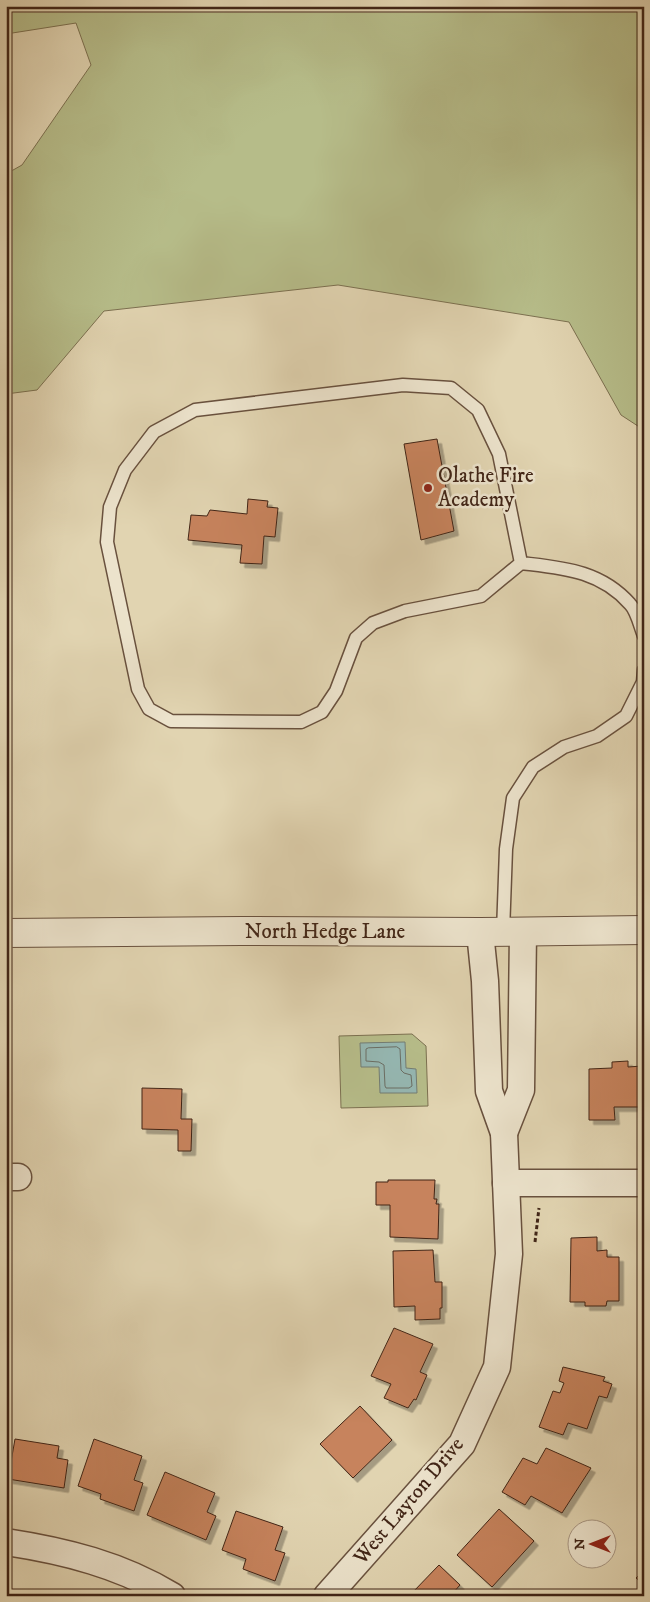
<svg xmlns="http://www.w3.org/2000/svg" width="650" height="1602" viewBox="0 0 650 1602" font-family="'IM FELL DW Pica',serif">
  <defs>
    <filter id="shadow"><feDropShadow dx="4.5" dy="4.5" stdDeviation="0" flood-color="#0004"/></filter>
  </defs>
  <rect width="100%" height="100%" fill="#e1d4b1"/>
  <filter id="stains"><feTurbulence type="fractalNoise" baseFrequency=".004" numOctaves="4"/><feColorMatrix values="0 0 0 0 .2 0 0 0 0 .09 0 0 0 0 .02 0 0 0 .5 -.17"/></filter>
  <radialGradient id="worn" r=".72"><stop offset=".6" stop-color="#630" stop-opacity="0"/><stop offset="1" stop-color="#630" stop-opacity=".3"/></radialGradient>
  <!-- green -->
  <g fill="#b6bc89" stroke="#7c7050">
    <path d="M6,6H644V430L621,415L569,322L338,285L104,311L37,390L6,394V174L22,165L91,65L76,23L6,34Z"/>
    <path d="M412,1034L426,1046L428,1106L341,1108L339,1036Z"/>
  </g>
  <!-- water -->
  <path fill="#95b7b2" stroke="#737d74" d="M405,1042L406,1068L416,1069L417,1093H380L379,1067H361L360,1043Z"/>
  <g fill="none" stroke-linecap="round" stroke-linejoin="round">
    <!-- shore -->
    <path stroke="#6b6e64" stroke-width="1" d="M397,1047L400,1049L401,1070L404,1073L411,1075L412,1086L409,1088H386L385,1086L384,1065L379,1062L366,1061V1049L368,1048Z"/>
  </g>
  <!-- building -->
  <g fill="#c7835d" stroke="#412517" filter="url(#shadow)">
    <path d="M437,439L454,531L421,540L404,444Z"/>
    <path d="M248,499L268,501L267,507L278,508L275,537L264,536L262,564L240,563L242,545L188,540L191,515L207,516L210,510L247,514Z"/>
    <path d="M628,1061V1067L642,1066V1107H614L615,1120H589V1069L612,1068V1062Z"/>
    <path d="M142,1088L182,1089L181,1119H192L191,1151H178V1130L142,1129Z"/>
    <path d="M388,1180H435L434,1199H437L436,1204H439L438,1239L390,1237V1205H376V1182H388Z"/>
    <path d="M597,1237V1251L607,1250V1257H619V1301H607L606,1306H585V1302H570L571,1238Z"/>
    <path d="M433,1250L435,1282H442V1308H440V1319L415,1320V1306L394,1307L393,1251Z"/>
    <path d="M394,1328L433,1344L420,1372L427,1375L416,1400L414,1399L408,1408L384,1398L391,1384L371,1376Z"/>
    <path d="M563,1367L605,1377L603,1381L612,1384L607,1398L599,1396L587,1429L568,1423L563,1435L539,1427L553,1391L560,1393L564,1383L559,1381Z"/>
    <path d="M360,1406L392,1440L353,1478L320,1444Z"/>
    <path d="M15,1439L59,1446L57,1458L68,1460L64,1488L8,1479Z"/>
    <path d="M94,1439L142,1456L134,1480L143,1483L134,1511L100,1499L101,1494L78,1486Z"/>
    <path d="M546,1448L591,1468L562,1513L531,1496L525,1505L502,1492L523,1458L537,1464Z"/>
    <path d="M165,1472L215,1493L207,1512L216,1516L206,1540L147,1515Z"/>
    <path d="M499,1509L534,1541L492,1587L457,1555Z"/>
    <path d="M236,1511L283,1527L275,1550L285,1553L275,1581L243,1569L246,1559L222,1550Z"/>
    <path d="M439,1565L460,1585L453,1593L456,1596H415L412,1593Z"/>
    <path d="M644,1570V1585L636,1578Z"/>
  </g>
  <g fill="none" stroke-linecap="round" stroke-linejoin="round">
    <defs>
      <g id="service">
        <path d="M521,563L499,454L478,410L451,388L403,385L195,410L154,432L125,470L110,507L107,542L138,689L149,709L171,721L301,722L322,712L336,691L356,638L373,623L405,611L481,596L521,563C562,568 600,570 630,604C637,611 640,626 644,636"/>
        <path d="M503,932L506,849L513,798L533,767L564,747L597,736L626,716L643,682L644,670"/>
      </g>
      <g id="minor">
        <path d="M504,1133L521,1090L523,932"/>
        <path d="M6,1177H18"/>
        <path d="M506,1183H644"/>
        <path d="M6,1542C65,1551 121,1565 172,1596"/>
        <path d="M327,1596L462,1444L497,1367L509,1254L504,1133L489,1091L485,981L480,932"/>
      </g>
      <path id="tertiary" d="M6,933L241,931L480,932L644,930"/>
    </defs>
    <!-- service casing -->
    <use href="#service" stroke="#69513e" stroke-width="15"/>
    <!-- minor casing -->
    <use href="#minor" stroke="#69513e" stroke-width="29"/>
    <!-- tertiary casing -->
    <use href="#tertiary" stroke="#69513e" stroke-width="30"/>
    <!-- path -->
    <path stroke="#412517" stroke-width="3" stroke-dasharray="4 2.5" stroke-linecap="butt" d="M535,1242L539,1208"/>
    <!-- service -->
    <use href="#service" stroke="#ece3cc" stroke-width="12"/>
    <!-- minor -->
    <use href="#minor" stroke="#ece3cc" stroke-width="26"/>
    <!-- tertiary -->
    <use href="#tertiary" stroke="#ece3cc" stroke-width="28"/>
  </g>
  <!-- markers -->
  <circle fill="#8f2418" stroke="#ece3cc" stroke-width="2" cx="428" cy="488" r="5"/>
  <g text-anchor="middle" dominant-baseline="central" stroke-width="5" stroke-linejoin="round" paint-order="stroke">
    <!-- poi labels -->
    <g font-size="21" fill="#412517" stroke="#ece3cc" text-anchor="start">
      <text x="438" y="476">Olathe Fire<tspan x="438" dy="24">Academy</tspan></text>
    </g>
    <!-- street labels -->
    <g font-size="21" fill="#412517" stroke="#ece3cc">
      <text x="325" y="932">North Hedge Lane</text>
      <text transform="translate(409 1501) rotate(-50)">West Layton Drive</text>
    </g>
  </g>
  <!-- margin -->
  <rect width="650" height="1602" fill="none" stroke="#e1d4b1" stroke-width="25"/>
  <rect x="8" y="8" width="635" height="1587" fill="none" stroke="#412517" stroke-width="2.5"/>
  <rect x="12" y="12" width="625" height="1577" fill="none" stroke="#412517"/>
  <!-- north arrow -->
  <g transform="translate(592 1544) rotate(270)"><circle r="24" fill="#ece3cc" stroke="#a89784"/>
  <path d="M0-4L9 19L0 12L-9 19Z" fill="#8f2418"/>
  <text y="-8" font-size="14" font-weight="bold" text-anchor="middle" fill="#412517">N</text>
  </g>
  <rect width="100%" height="100%" filter="url(#stains)"/>
  <rect width="100%" height="100%" fill="url(#worn)"/>
</svg>
